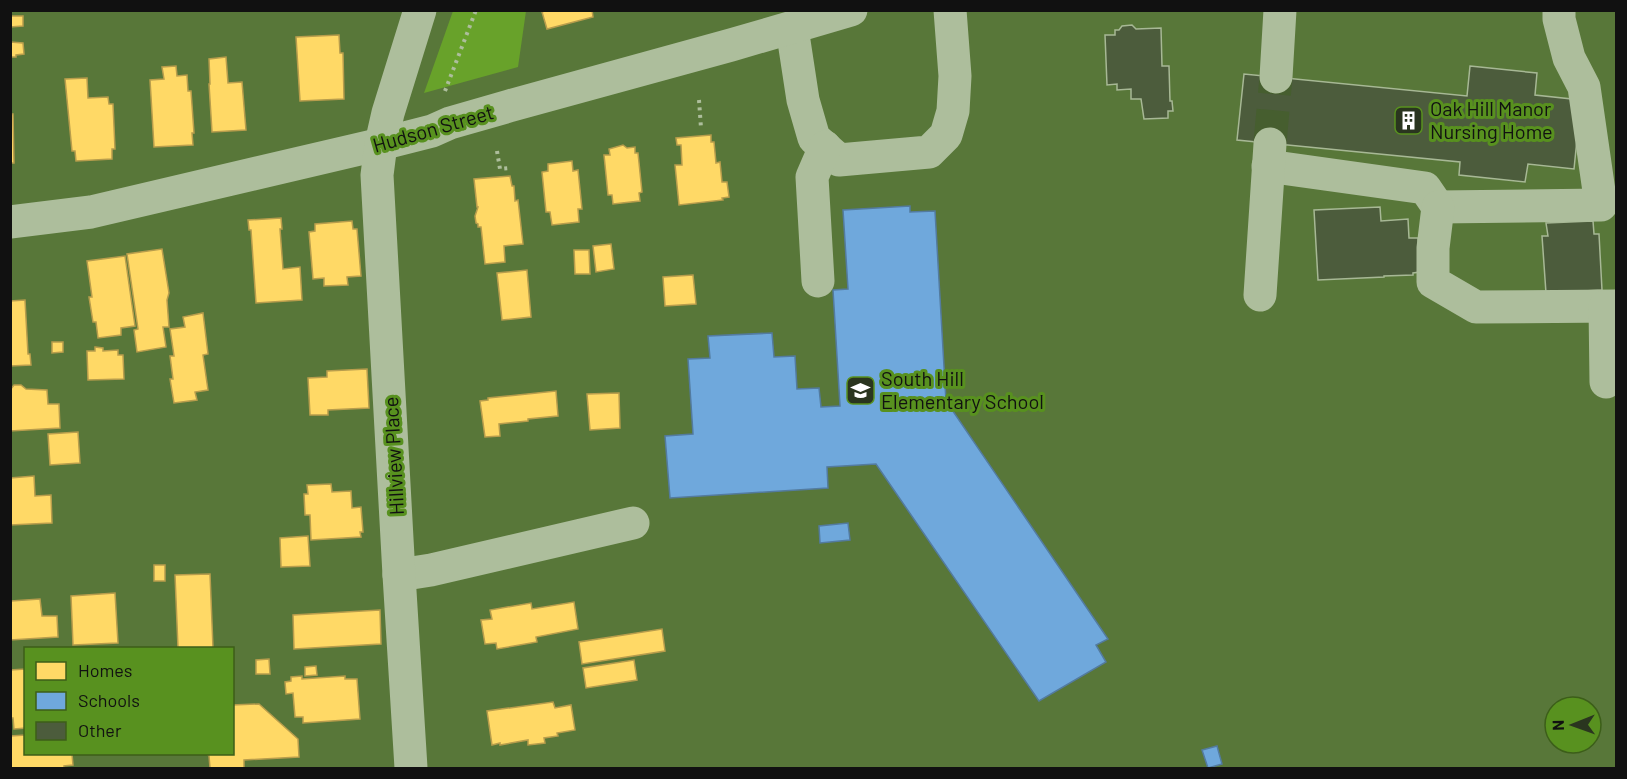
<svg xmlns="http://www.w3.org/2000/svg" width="1627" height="779" viewBox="0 0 1627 779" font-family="Barlow,sans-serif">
  <rect width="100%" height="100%" fill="#587739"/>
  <!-- green -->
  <path fill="#68a22a" d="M453,11H526L518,67L424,93Z"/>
  <!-- homes -->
  <g fill="#ffd966" stroke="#b89d4c" stroke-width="1.5">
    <path d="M547,10H592L593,17L547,29L542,12Z"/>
    <path d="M10,16H23V26L10,27Z"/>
    <path d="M339,35L340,53H343L344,99L300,101L296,37Z"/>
    <path d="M10,42L23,43L24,54L16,55V57H10Z"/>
    <path d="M226,57L228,83L242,82L246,130L212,132L209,84H210L209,59Z"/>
    <path d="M176,66L177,76L187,75L188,91H191L194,133H192L193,145L154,147L150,80L164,79L162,67Z"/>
    <path d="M87,78L88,98L108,97L109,104H113L115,149H112V159L76,161L75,151H72L65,79Z"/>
    <path d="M10,114H13L14,163H10Z"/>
    <path d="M711,135V142H714L716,163L720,162L722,182H727L729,197L722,198L723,200L679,205L675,165H682L681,145H677L676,138Z"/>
    <path d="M623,145L627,148L635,147V153H638L642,192L639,193L640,201L613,204L612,195H608L604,155H610L609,149Z"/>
    <path d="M572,161L573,171L578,170L582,209H578L579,222L552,225L550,212H546L542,172L548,171V164Z"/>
    <path d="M510,176L512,186H514L515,201L518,200L523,244L504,246L505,262L485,264L481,227H478V224L476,223L475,216L478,207H477L474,179Z"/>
    <path d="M281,218L282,229H280L283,269L300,267L302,300L256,303L251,230H249L248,220Z"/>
    <path d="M352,221L353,229H357L361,276L347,277L348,285L324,286V278L313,279L309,232L315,231V224Z"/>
    <path d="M611,244L614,269L596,272L593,246Z"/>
    <path d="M162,249L169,293L167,300L169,327H163L166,347L137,352L134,330L138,329L127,254Z"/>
    <path d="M574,250H589L590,274H575Z"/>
    <path d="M125,256L135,326L121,328V335L98,338L96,322H93L89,297H92L87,261Z"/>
    <path d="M527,270L531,317L502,320L497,273Z"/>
    <path d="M693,275L696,304L665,306L663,277Z"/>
    <path d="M25,300L28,354H30L31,365L10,366V301Z"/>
    <path d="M203,313L208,354L203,355L208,390L195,392L197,400L174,403L170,379H173L170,356H174L170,329L185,327L183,317Z"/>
    <path d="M52,342H63V352L52,353Z"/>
    <path d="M95,347L103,348V351L118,350V355H123L124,379L88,380L87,351H95Z"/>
    <path d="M367,369L369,408L328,410V415H310L308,378L327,377V371Z"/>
    <path d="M14,385H21L26,389L47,390L48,404H59L60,428L10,431V390Z"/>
    <path d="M556,391L558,416L528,419V421L499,424L500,436L485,437L480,401L488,400V398Z"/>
    <path d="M619,393L620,428L590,430L587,394Z"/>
    <path d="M78,432L80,463L50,465L48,434Z"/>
    <path d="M34,476L35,496L51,495L52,523L10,525V478Z"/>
    <path d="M331,484L332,492L351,491L352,508L361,507L363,532H360L361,537L311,540L310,515H305L304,494H308L307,485Z"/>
    <path d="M308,536L310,566L281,567L280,538Z"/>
    <rect x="154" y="565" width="11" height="16"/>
    <path d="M210,574L213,648H178L175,575Z"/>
    <path d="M115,593L118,643L73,645L71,596Z"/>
    <path d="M40,599L42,616H57L58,637L10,640L11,601Z"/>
    <path d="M574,602L578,629L536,637L537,642L497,649L496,643L485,644L481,620L492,619L490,610L531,603L532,609Z"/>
    <path d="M380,610L381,644L294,649L293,615Z"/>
    <path d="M662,629L665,651L582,664L579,642Z"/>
    <path d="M269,659L270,674H256V660Z"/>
    <path d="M634,660L637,680L586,688L583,668Z"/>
    <path d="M316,666L317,675L305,676V667Z"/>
    <path d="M26,669V728L14,729L13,718H10V670Z"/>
    <path d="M302,676V679L345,676V679H357L360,719L303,723V717H295L293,693L286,694L285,682L291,681V677Z"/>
    <path d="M553,702L555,708L571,705L575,730L557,733L558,736L544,738L545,743L528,745V740L500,745V743L492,745L487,711Z"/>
    <path d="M259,704L298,739L299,757L244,760V768H210L209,756L207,754H232V705Z"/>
    <path d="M26,735V754H72L73,765L64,766V768H10V736Z"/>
  </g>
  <!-- schools -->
  <g fill="#6fa8dc" stroke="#537b9f" stroke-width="1.5">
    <path d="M910,206V212L935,211L946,401L1108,639L1096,645L1106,662L1039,701L876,464L827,467L828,488L670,498L665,436L693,434L688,359L710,358L708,336L772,333L774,357L795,356L797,389L819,388L821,407L840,406L833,290L848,289L843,210Z"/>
    <path d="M848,523L850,540L820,543L819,526Z"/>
    <path d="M1217,746L1222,764L1208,768L1202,750Z"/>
  </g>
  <!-- building -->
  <g fill="#4c5c3c" stroke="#a7b895" stroke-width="1.5">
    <path d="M1132,25L1136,29L1161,28L1162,66H1169L1170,101H1172L1173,111H1168V118L1144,119L1141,99H1131V89L1117,90V84L1107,85L1105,35H1115V30H1119L1122,26Z"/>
    <path d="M1470,66L1537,73L1535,95L1581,100L1574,169L1528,164L1525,182L1459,175L1460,162L1237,140L1244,74L1467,96Z"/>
    <path d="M1380,207L1381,221L1408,219L1409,238H1418L1420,272L1413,273V275L1384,276V277L1318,280L1314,210Z"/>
    <path d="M1593,221L1594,234H1599L1602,290L1546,293L1542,236H1548L1546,223Z"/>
  </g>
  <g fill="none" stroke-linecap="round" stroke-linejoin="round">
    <!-- minor-tunnel -->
    <path stroke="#465e2f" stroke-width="33" stroke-dasharray="33 16" stroke-linecap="butt" d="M1270,143L1276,77"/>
    <!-- path -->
    <g stroke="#adbe9c" stroke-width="4" stroke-dasharray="3 4.5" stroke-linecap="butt">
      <path d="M445,91L476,10"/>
      <path d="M699,100L701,128"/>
      <path d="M497,151L500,169L511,168"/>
    </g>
    <!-- minor -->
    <g stroke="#adbe9c" stroke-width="33">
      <path d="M792,28L803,100L814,138L839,160L929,152L946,135L953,111L955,76L950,10"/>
      <path d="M1276,77L1280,10"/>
      <path d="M1268,166L1425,188L1438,207L1601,205L1584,87L1569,58L1559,19V10"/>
      <path d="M1438,207L1433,248V282L1476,307L1616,306"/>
      <path d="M10,222L91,212L381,144L432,131L450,123L509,106L731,45L851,10"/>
      <path d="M818,281L812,177L825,147"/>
      <path d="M1260,295L1270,144"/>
      <path d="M1605,307L1606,382"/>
      <path d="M399,575L431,570L633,523"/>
      <path d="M411,768L399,575L377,175L381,144L388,113L420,10"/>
    </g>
  </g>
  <!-- icons -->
  <defs>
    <symbol id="building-square" viewBox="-11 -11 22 22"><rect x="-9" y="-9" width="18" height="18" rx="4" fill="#2a351f" stroke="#58911f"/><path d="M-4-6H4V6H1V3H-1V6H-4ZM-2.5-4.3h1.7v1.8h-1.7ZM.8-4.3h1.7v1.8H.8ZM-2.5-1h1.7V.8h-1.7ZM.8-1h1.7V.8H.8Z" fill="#fff"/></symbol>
    <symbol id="school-square" viewBox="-11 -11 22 22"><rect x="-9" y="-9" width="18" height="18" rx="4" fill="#2a351f" stroke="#58911f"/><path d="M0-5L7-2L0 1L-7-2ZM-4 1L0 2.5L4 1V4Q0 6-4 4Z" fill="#fff"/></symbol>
  </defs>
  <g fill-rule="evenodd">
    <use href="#building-square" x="1392" y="104" width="33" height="33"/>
    <use href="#school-square" x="844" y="374" width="33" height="33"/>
  </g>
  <g text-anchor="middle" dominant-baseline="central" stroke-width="6" stroke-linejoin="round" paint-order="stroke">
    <!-- poi labels -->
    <g font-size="20" fill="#111" stroke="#58911f" text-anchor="start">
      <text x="1430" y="108">Oak Hill Manor<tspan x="1430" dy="23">Nursing Home</tspan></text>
      <text x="881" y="378">South Hill<tspan x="881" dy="23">Elementary School</tspan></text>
    </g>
    <!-- street labels -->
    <g font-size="20" fill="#111" stroke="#58911f">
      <text transform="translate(433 128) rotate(-16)">Hudson Street</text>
      <text transform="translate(393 456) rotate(-93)">Hillview Place</text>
    </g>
  </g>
  <!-- border -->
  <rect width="1627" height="779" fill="none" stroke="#111111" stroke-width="24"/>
  <!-- legend -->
  <rect x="24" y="647" width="210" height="108" fill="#58911f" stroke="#3c5e19" stroke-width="1.5"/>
  <rect x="36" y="662" width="30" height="18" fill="#ffd966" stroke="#3c5e19" stroke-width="1.5"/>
  <text x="78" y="677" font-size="18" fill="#111111">Homes</text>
  <rect x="36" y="692" width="30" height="18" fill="#6fa8dc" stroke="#3c5e19" stroke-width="1.5"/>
  <text x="78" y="707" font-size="18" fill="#111111">Schools</text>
  <rect x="36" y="722" width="30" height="18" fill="#4c5c3c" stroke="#3c5e19" stroke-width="1.5"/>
  <text x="78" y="737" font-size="18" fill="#111111">Other</text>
  <!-- north arrow -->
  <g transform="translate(1573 725) rotate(269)"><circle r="28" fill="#58911f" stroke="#3c5e19" stroke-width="1.5"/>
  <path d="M0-4.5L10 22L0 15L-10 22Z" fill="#2a351f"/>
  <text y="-9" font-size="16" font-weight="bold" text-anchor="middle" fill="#111111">N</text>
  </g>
</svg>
